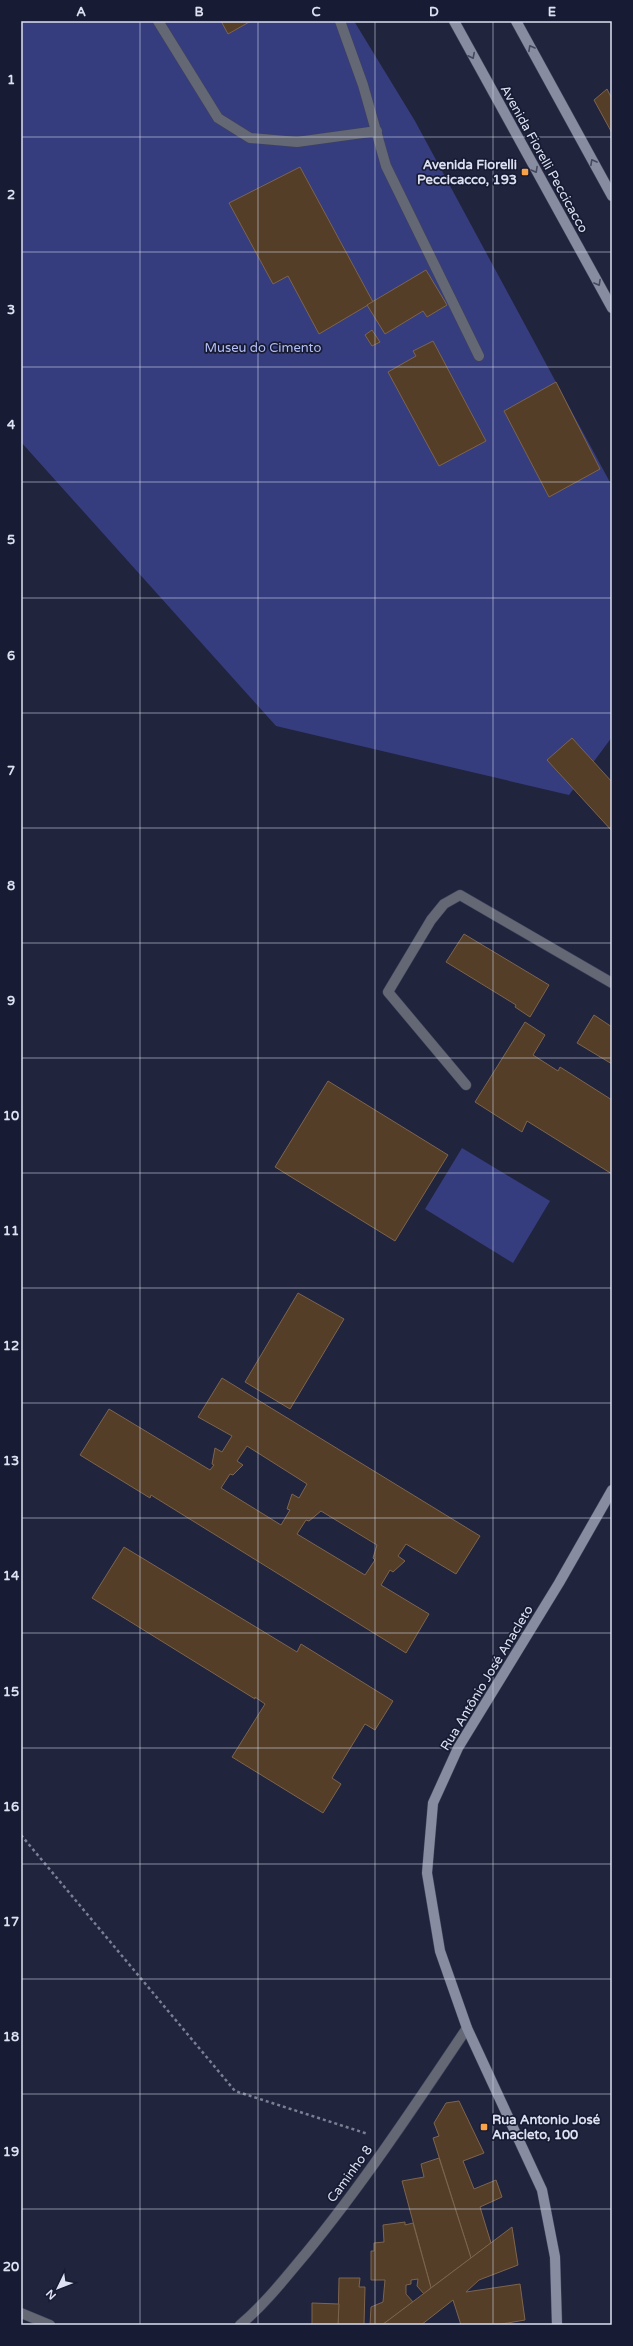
<svg xmlns="http://www.w3.org/2000/svg" width="633" height="2346" viewBox="0 0 633 2346" font-family="'Varela Round',sans-serif">
  <rect width="100%" height="100%" fill="#20243d"/>
  <!-- green -->
  <g fill="#363d7e">
    <path d="M21,21H354L415,121L612,486V737L569,795L276,726L21,442Z"/>
    <path d="M462,1148L550,1201L513,1263L425,1209Z"/>
  </g>
  <!-- building -->
  <g fill="#553e28" stroke="#7d644d" fill-rule="evenodd">
    <path d="M221,21H251L228,34Z"/>
    <path d="M607,89L612,99V133L594,100Z"/>
    <path d="M300,167L373,302L319,334L288,276L273,284L229,203Z"/>
    <path d="M426,270L447,305L427,317L423,311L385,334L367,305Z"/>
    <path d="M372,330L380,342L372,346L365,335Z"/>
    <path d="M433,341L486,441L439,466L388,372L416,356L413,351Z"/>
    <path d="M556,382L600,469L549,497L504,411Z"/>
    <path d="M572,738L612,782V831L547,760Z"/>
    <path d="M464,934L549,985L530,1017L515,1007L516,1005L446,962Z"/>
    <path d="M594,1015L612,1027V1064L577,1043Z"/>
    <path d="M525,1022L545,1035L533,1055L558,1071L560,1067L612,1100V1174L527,1121L522,1132L475,1102Z"/>
    <path d="M328,1081L448,1155L395,1241L275,1167Z"/>
    <path d="M298,1293L344,1319L290,1409L245,1382Z"/>
    <path d="M222,1378L480,1536L456,1574L406,1544L398,1556L405,1561L393,1572L390,1570L381,1585L429,1614L406,1653L151,1495L150,1498L80,1455L109,1409L210,1470L214,1465L212,1464L215,1448L222,1452L232,1436L198,1417ZM247,1446L307,1484L299,1498L292,1494L287,1509L290,1510L281,1525L221,1488L230,1474L233,1475L243,1465L237,1461ZM321,1511L377,1545L373,1558L375,1560L365,1575L297,1534L306,1520L309,1521Z"/>
    <path d="M124,1547L297,1652L301,1644L393,1701L375,1730L365,1724L332,1778L341,1784L323,1813L232,1757L265,1704L255,1697V1699L92,1598Z"/>
    <path d="M459,2101L484,2153L463,2161L474,2189L496,2180L502,2197L480,2207L491,2243L471,2258L433,2138L439,2136L434,2123L446,2103Z"/>
    <path d="M439,2158L471,2258L431,2288L402,2181L424,2177L421,2164Z"/>
    <path d="M405,2222V2225L413,2223L431,2288L424,2294L417,2286L418,2279L411,2280V2284L406,2285V2294L413,2302L382,2325H370L371,2307L383,2302L385,2280H371V2251H374V2243L384,2242L383,2225Z"/>
    <path d="M512,2227L518,2265L479,2280L466,2292L520,2284L525,2320L496,2325H461L453,2300L421,2325H382Z"/>
    <path d="M339,2278H360L359,2287H365L364,2325H338Z"/>
    <path d="M312,2303L339,2304L338,2325H312Z"/>
  </g>
  <g fill="none" stroke-linecap="round" stroke-linejoin="round">
    <defs>
      <g id="service">
        <path d="M158,21L218,118L250,138L297,142L377,131"/>
        <path d="M340,21L363,85L386,166L479,356"/>
        <path d="M466,1085L388,992L431,920L444,904L460,895L612,983"/>
      </g>
      <g id="minor">
        <path d="M21,2313L50,2325"/>
        <path d="M240,2325C266,2303 286,2277 307,2252C365,2181 416,2104 467,2028"/>
      </g>
      <g id="secondary">
        <path d="M454,21L612,308"/>
        <path d="M516,21L612,196"/>
        <path d="M557,2325L555,2257L542,2190L467,2028L440,1951L427,1873L433,1803L458,1748L559,1583L612,1490"/>
      </g>
    </defs>
    <!-- service casing -->
    <use href="#service" stroke="#3e425a" stroke-width="11"/>
    <!-- minor casing -->
    <use href="#minor" stroke="#3e425a" stroke-width="11"/>
    <!-- secondary casing -->
    <use href="#secondary" stroke="#3e425a" stroke-width="11"/>
    <!-- path -->
    <path stroke="#7b7f94" stroke-width="2.5" stroke-dasharray="3 3" stroke-linecap="butt" d="M21,1835L235,2091L368,2134"/>
    <!-- service -->
    <use href="#service" stroke="#646774" stroke-width="10"/>
    <!-- minor -->
    <use href="#minor" stroke="#646774" stroke-width="10"/>
    <!-- secondary -->
    <use href="#secondary" stroke="#878ca1" stroke-width="10"/>
  </g>
  <!-- one-way arrows -->
  <defs><path id="oneway-chevron" d="M-2-3.5L2.5 0L-2 3.5" fill="none" stroke-width="1.6" stroke-linecap="round" stroke-linejoin="round"/></defs>
  <g stroke="#44485f">
    <use href="#oneway-chevron" transform="translate(531 48) rotate(-119)"/>
    <use href="#oneway-chevron" transform="translate(472 56) rotate(63)"/>
    <use href="#oneway-chevron" transform="translate(593 162) rotate(-119)"/>
    <use href="#oneway-chevron" transform="translate(535 170) rotate(61)"/>
    <use href="#oneway-chevron" transform="translate(598 283) rotate(61)"/>
  </g>
  <!-- grid -->
  <path fill="none" stroke="#dde1f2" stroke-width="1" stroke-opacity="0.55" d="M140,21V2325M258,21V2325M375,21V2325M493,21V2325M21,137H612M21,252H612M21,367H612M21,482H612M21,598H612M21,713H612M21,828H612M21,943H612M21,1058H612M21,1173H612M21,1288H612M21,1403H612M21,1518H612M21,1633H612M21,1748H612M21,1864H612M21,1979H612M21,2094H612M21,2209H612"/>
  <!-- markers -->
  <g fill="#f7a148" stroke="#171b33" stroke-width="1.5">
    <rect x="521" y="168" width="8" height="8" rx="2"/>
    <rect x="480" y="2123" width="8" height="8" rx="2"/>
  </g>
  <g text-anchor="middle" dominant-baseline="central" stroke-width="3.5" stroke-linejoin="round" paint-order="stroke">
    <!-- street labels -->
    <g font-size="13" fill="#dde1f2" stroke="#171b33">
      <text transform="translate(544 159) rotate(61)">Avenida Fiorelli Peccicacco</text>
      <text transform="translate(487 1678) rotate(-59)">Rua Antônio José Anacleto</text>
      <text transform="translate(350 2174) rotate(-54)">Caminho 8</text>
    </g>
    <!-- poi labels -->
    <g font-size="13" font-weight="bold" fill="#dde1f2" stroke="#171b33" text-anchor="end">
      <text x="517" y="165">Avenida Fiorelli<tspan x="517" dy="15">Peccicacco, 193</tspan></text>
      <text x="492" y="2120" text-anchor="start">Rua Antonio José<tspan x="492" dy="15">Anacleto, 100</tspan></text>
    </g>
    <!-- park labels -->
    <g font-size="13" fill="#b3bff9" stroke="#171b33">
      <text x="263" y="348">Museu do Cimento</text>
    </g>
  </g>
  <!-- border -->
  <rect width="633" height="2346" fill="none" stroke="#171b33" stroke-width="44"/>
  <!-- north arrow -->
  <g transform="translate(58 2288) rotate(227)" stroke="#171b33" stroke-width="3" paint-order="stroke">
  <path d="M0-3L7 15L0 10L-7 15Z" fill="#dde1f2"/>
  <text y="-6" font-size="11" font-weight="bold" text-anchor="middle" fill="#dde1f2">N</text>
  </g>
  <rect x="22" y="22" width="589" height="2302" fill="none" stroke="#dde1f2" stroke-width="1.5"/>
  <g font-size="13" text-anchor="middle" font-weight="bold" fill="#dde1f2">
    <text x="81" y="16">A</text>
    <text x="199" y="16">B</text>
    <text x="316" y="16">C</text>
    <text x="434" y="16">D</text>
    <text x="552" y="16">E</text>
    <text x="11" y="84">1</text>
    <text x="11" y="199">2</text>
    <text x="11" y="314">3</text>
    <text x="11" y="429">4</text>
    <text x="11" y="544">5</text>
    <text x="11" y="660">6</text>
    <text x="11" y="775">7</text>
    <text x="11" y="890">8</text>
    <text x="11" y="1005">9</text>
    <text x="11" y="1120">10</text>
    <text x="11" y="1235">11</text>
    <text x="11" y="1350">12</text>
    <text x="11" y="1465">13</text>
    <text x="11" y="1580">14</text>
    <text x="11" y="1696">15</text>
    <text x="11" y="1811">16</text>
    <text x="11" y="1926">17</text>
    <text x="11" y="2041">18</text>
    <text x="11" y="2156">19</text>
    <text x="11" y="2271">20</text>
  </g>
</svg>
